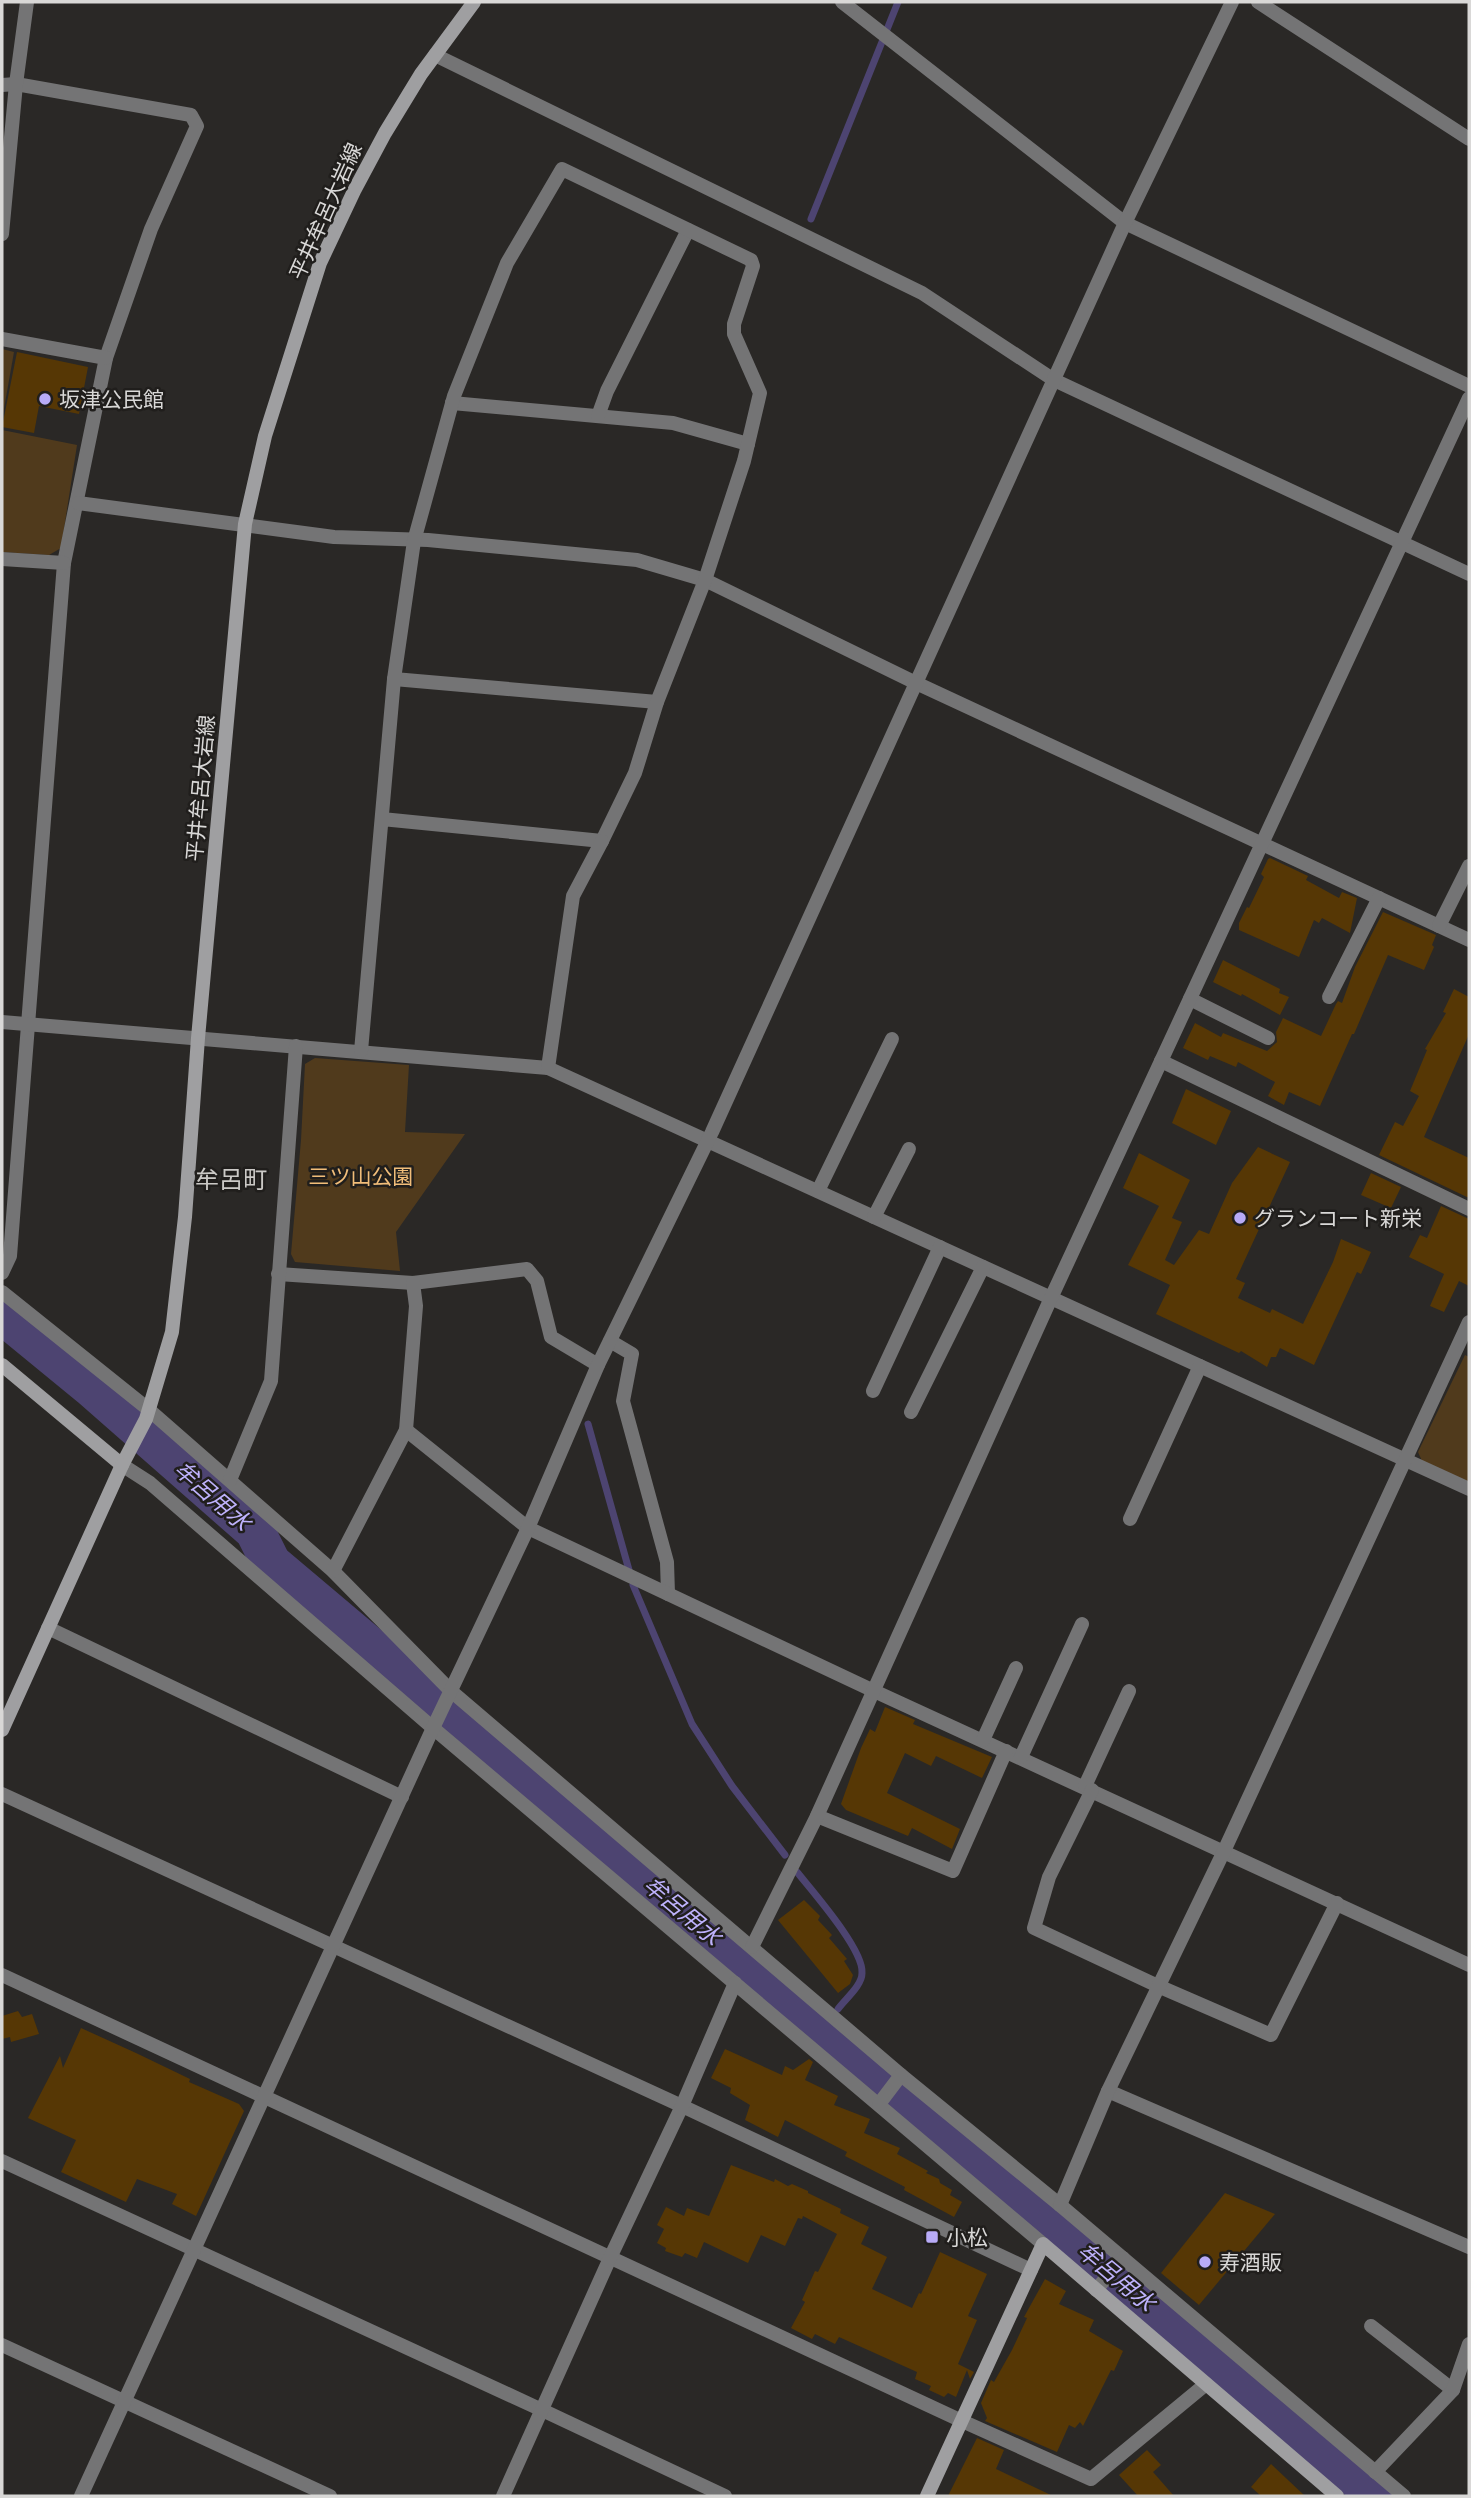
<svg xmlns="http://www.w3.org/2000/svg" width="1471" height="2498" viewBox="0 0 1471 2498" font-family="'Golos Text','Noto Sans JP',sans-serif">
  <rect width="100%" height="100%" fill="#2a2826"/>
  <!-- green -->
  <g fill="#503a1c">
    <path d="M2,349L14,352L2,420Z"/>
    <path d="M2,430L77,445L61,548L49,555L2,552Z"/>
    <path d="M315,1058L409,1065L405,1132L465,1134L396,1232L400,1271L295,1262L291,1254L301,1140L305,1064Z"/>
    <path d="M1465,1355L1469,1357V1482L1422,1461L1418,1452Z"/>
  </g>
  <g fill="none" stroke-linecap="round" stroke-linejoin="round">
    <!-- stream -->
    <g stroke="#4d4471" stroke-width="7">
      <path d="M811,219L898,2"/>
      <path d="M588,1424L629,1570"/>
      <path d="M633,1585L692,1724L732,1786L785,1855"/>
      <path d="M797,1872C813,1892 864,1950 862,1973C862,1986 845,1999 838,2009"/>
    </g>
    <!-- river -->
    <path stroke="#4d4471" stroke-width="40" d="M2,1314L91,1387L255,1531L271,1563L1377,2496"/>
  </g>
  <!-- building -->
  <g fill="#563705">
    <path d="M17,352L88,367L79,414L39,406L34,433L2,427Z"/>
    <path d="M1270,858L1308,876L1306,880L1339,898L1342,892L1357,898L1350,933L1322,918L1319,923L1314,920L1299,957L1239,930V923L1247,907L1249,908L1264,877L1261,874L1268,859Z"/>
    <path d="M1383,912L1436,935L1432,945L1434,947L1424,970L1388,955L1354,1034H1352L1320,1106L1289,1092L1284,1105L1268,1096L1275,1082L1238,1062L1236,1067L1210,1056L1208,1060L1183,1048L1195,1023L1221,1037L1223,1033L1267,1051L1277,1042L1276,1032L1283,1018L1321,1036L1336,1004L1338,1001L1342,1003L1355,967Z"/>
    <path d="M1223,960L1280,989L1279,993L1289,997L1280,1015L1242,994L1241,996L1213,982Z"/>
    <path d="M1454,989L1469,997V1034L1424,1137L1469,1158V1198L1379,1155L1395,1122L1403,1126L1419,1096L1410,1091L1427,1050L1425,1049L1446,1013L1443,1012Z"/>
    <path d="M1186,1089L1231,1111L1216,1145L1172,1123Z"/>
    <path d="M1258,1147L1290,1162L1236,1279L1245,1283L1238,1298L1270,1313L1272,1309L1303,1324L1333,1262L1341,1239L1371,1252L1361,1274L1357,1272L1314,1365L1280,1348L1276,1357H1271L1267,1367L1241,1351L1239,1353L1156,1314L1170,1285L1128,1265L1159,1206L1123,1188L1139,1153L1190,1180L1172,1218L1182,1222L1165,1260L1174,1265L1199,1230L1209,1234L1232,1183Z"/>
    <path d="M1371,1173L1401,1187L1391,1208L1361,1195Z"/>
    <path d="M1441,1206L1469,1219V1286L1459,1281L1444,1312L1430,1306L1444,1274L1409,1257L1420,1235L1427,1238Z"/>
    <path d="M885,1707L915,1720L913,1724L992,1757L982,1778L936,1756L931,1766L905,1753L887,1793L960,1829L952,1849L912,1828L908,1836L846,1810L841,1804L861,1748L870,1729L875,1732Z"/>
    <path d="M804,1900L820,1916L818,1920L832,1935L829,1938L847,1959L844,1961L853,1975L850,1984L838,1993L778,1920Z"/>
    <path d="M18,2011L22,2017L32,2014L39,2034L11,2042L10,2037L2,2039V2016Z"/>
    <path d="M81,2028L136,2053L190,2079L189,2082L239,2104L244,2111L196,2216L172,2204L177,2194L137,2179L126,2202L61,2172L76,2140L28,2118L60,2056L63,2068Z"/>
    <path d="M725,2049L782,2075L785,2066L793,2070L809,2059L813,2062L805,2080L838,2096L834,2105L870,2119L864,2133L900,2148L897,2154L928,2171L926,2173L939,2179L940,2183L952,2190L950,2195L962,2202L954,2217L904,2190L905,2187L845,2156L847,2152L785,2120L778,2137L745,2120L750,2105L730,2093L731,2088L711,2078Z"/>
    <path d="M731,2165L774,2182L775,2179L788,2186L792,2184L808,2191V2193L841,2209L840,2213L869,2227L861,2244L887,2257L872,2289L912,2308L919,2293L921,2294L940,2252L987,2274L968,2316L977,2320L958,2364L974,2372L970,2379L967,2370L956,2397L948,2393L944,2397L929,2390L931,2386L915,2379L917,2372L839,2337L835,2344L815,2334L812,2339L791,2328L805,2302L802,2300L815,2271L818,2272L837,2234L803,2216L802,2219L798,2218L785,2246L761,2235L748,2263L704,2242L697,2258L685,2253L682,2257L665,2251L666,2248L657,2243L664,2229L657,2225L666,2207L684,2216L687,2208L709,2216Z"/>
    <path d="M1225,2193L1275,2214L1199,2305L1161,2273Z"/>
    <path d="M1045,2279L1066,2291L1059,2304L1094,2320L1089,2331L1123,2351L1114,2371L1111,2370L1083,2426L1080,2422L1075,2428L1069,2425L1057,2452L985,2421L987,2418L981,2403L991,2380L994,2382L1012,2350L1027,2318L1024,2317Z"/>
    <path d="M977,2438L1004,2450L996,2469L1053,2496H948Z"/>
    <path d="M1147,2450L1161,2465L1153,2472L1174,2496H1138L1119,2475Z"/>
    <path d="M1271,2464L1305,2496H1261L1251,2487Z"/>
  </g>
  <g fill="none" stroke-linecap="round" stroke-linejoin="round">
    <!-- street -->
    <g stroke="#747475" stroke-width="14">
      <path d="M842,2L1125,223L1469,386"/>
      <path d="M1258,2L1469,139"/>
      <path d="M435,55L922,293L1054,380L1469,574"/>
      <path d="M2,85L16,84L191,115L197,126L151,229L106,358L64,563L10,1256L2,1273"/>
      <path d="M2,234L16,84L27,2"/>
      <path d="M2,339L106,358"/>
      <path d="M452,403L673,423L748,444"/>
      <path d="M598,416L607,391L688,230"/>
      <path d="M78,503L334,537L428,540L637,560L705,580L916,683L1469,940"/>
      <path d="M2,559L64,563"/>
      <path d="M394,679L657,702"/>
      <path d="M1439,926L1469,866"/>
      <path d="M1329,997L1379,898"/>
      <path d="M1190,999L1268,1038"/>
      <path d="M2,1022L548,1068L1469,1489"/>
      <path d="M361,1051L394,679L414,541L454,396L507,263L562,169L751,260L753,266L734,324V334L760,393L744,461L705,580L657,702L635,773L602,841L382,819"/>
      <path d="M1161,1061L1469,1209"/>
      <path d="M548,1068L573,896L602,841"/>
      <path d="M818,1191L892,1039"/>
      <path d="M874,1217L909,1149"/>
      <path d="M278,1274L413,1283L527,1269L537,1281L551,1337L598,1365"/>
      <path d="M2,1292L148,1409L333,1571L451,1691L901,2075L1060,2205L1404,2496"/>
      <path d="M610,1341L632,1354L623,1401L667,1562L668,1594"/>
      <path d="M873,1391L940,1247"/>
      <path d="M911,1412L983,1267"/>
      <path d="M406,1430L528,1528L874,1691L1469,1965"/>
      <path d="M122,1465L150,1483L433,1728L1043,2244"/>
      <path d="M230,1480L271,1381L296,1046"/>
      <path d="M1130,1519L1200,1366"/>
      <path d="M333,1571L406,1430L416,1306L413,1283"/>
      <path d="M48,1628L402,1797"/>
      <path d="M983,1740L1016,1668"/>
      <path d="M1021,1757L1082,1624"/>
      <path d="M1085,1786L1129,1691"/>
      <path d="M1092,1790L1049,1877L1034,1928L1158,1986L1271,2035L1337,1903"/>
      <path d="M2,1794L682,2106L1031,2270"/>
      <path d="M817,1816L953,1871L1006,1751"/>
      <path d="M752,1947L817,1816L1051,1298L1469,398"/>
      <path d="M2,1975L962,2421L1091,2479L1206,2384"/>
      <path d="M1108,2091L1469,2247"/>
      <path d="M879,2104L901,2075"/>
      <path d="M2,2161L542,2410L725,2496"/>
      <path d="M1060,2205L1108,2091L1224,1851L1469,1322"/>
      <path d="M1096,2290L1123,2258"/>
      <path d="M1371,2326L1453,2390"/>
      <path d="M2,2345L330,2496"/>
      <path d="M1375,2472L1453,2390L1469,2344"/>
      <path d="M81,2496L433,1728L528,1528L598,1365L712,1132L1125,223L1232,2"/>
      <path d="M503,2496L610,2258L682,2106L735,1983"/>
    </g>
    <!-- secondary -->
    <g stroke="#9f9fa1" stroke-width="14">
      <path d="M2,1365L122,1465L146,1419L172,1332L185,1217L198,1038L245,524L265,436L320,263L354,191L385,133L421,74L474,2"/>
      <path d="M2,1730L122,1465"/>
      <path d="M927,2496L1043,2244L1337,2496"/>
    </g>
  </g>
  <!-- markers -->
  <g fill="#b8abf7" stroke="#201e1c" stroke-width="2.5">
    <circle cx="45" cy="399" r="7"/>
    <circle cx="1240" cy="1218" r="7"/>
    <rect x="925" y="2230" width="14" height="14" rx="3.5"/>
    <circle cx="1205" cy="2262" r="7"/>
  </g>
  <g text-anchor="middle" dominant-baseline="central" stroke-width="5" stroke-linejoin="round" paint-order="stroke">
    <!-- street labels -->
    <g font-size="21" fill="#d9d8d7" stroke="#201e1c">
      <text transform="translate(325 211) rotate(-66)">平井牟呂大岩線</text>
      <text transform="translate(200 788) rotate(-85)">平井牟呂大岩線</text>
    </g>
    <!-- poi labels -->
    <g font-size="21" fill="#d9d8d7" stroke="#201e1c" text-anchor="start">
      <text x="59" y="399">坂津公民館</text>
      <text x="1254" y="1218">グランコート新栄</text>
      <text x="946" y="2237">小松</text>
      <text x="1219" y="2262">寿酒販</text>
    </g>
    <!-- park labels -->
    <g font-size="21" fill="#f1bd79" stroke="#201e1c">
      <text x="361" y="1176">三ツ山公園</text>
    </g>
    <!-- water labels -->
    <g font-size="23" font-style="italic" fill="#beb2fc" stroke="#201e1c">
      <text transform="translate(213 1495) rotate(41)">牟呂用水</text>
      <text transform="translate(683 1910) rotate(40)">牟呂用水</text>
      <text transform="translate(1117 2276) rotate(40)">牟呂用水</text>
    </g>
    <!-- quarter labels -->
    <g font-size="24" fill="#cbc9c6" stroke="#201e1c">
      <text x="231" y="1178">牟呂町</text>
    </g>
  </g>
  <!-- border -->
  <rect width="1471" height="2498" fill="none" stroke="#d9d8d7" stroke-width="7"/>
</svg>
